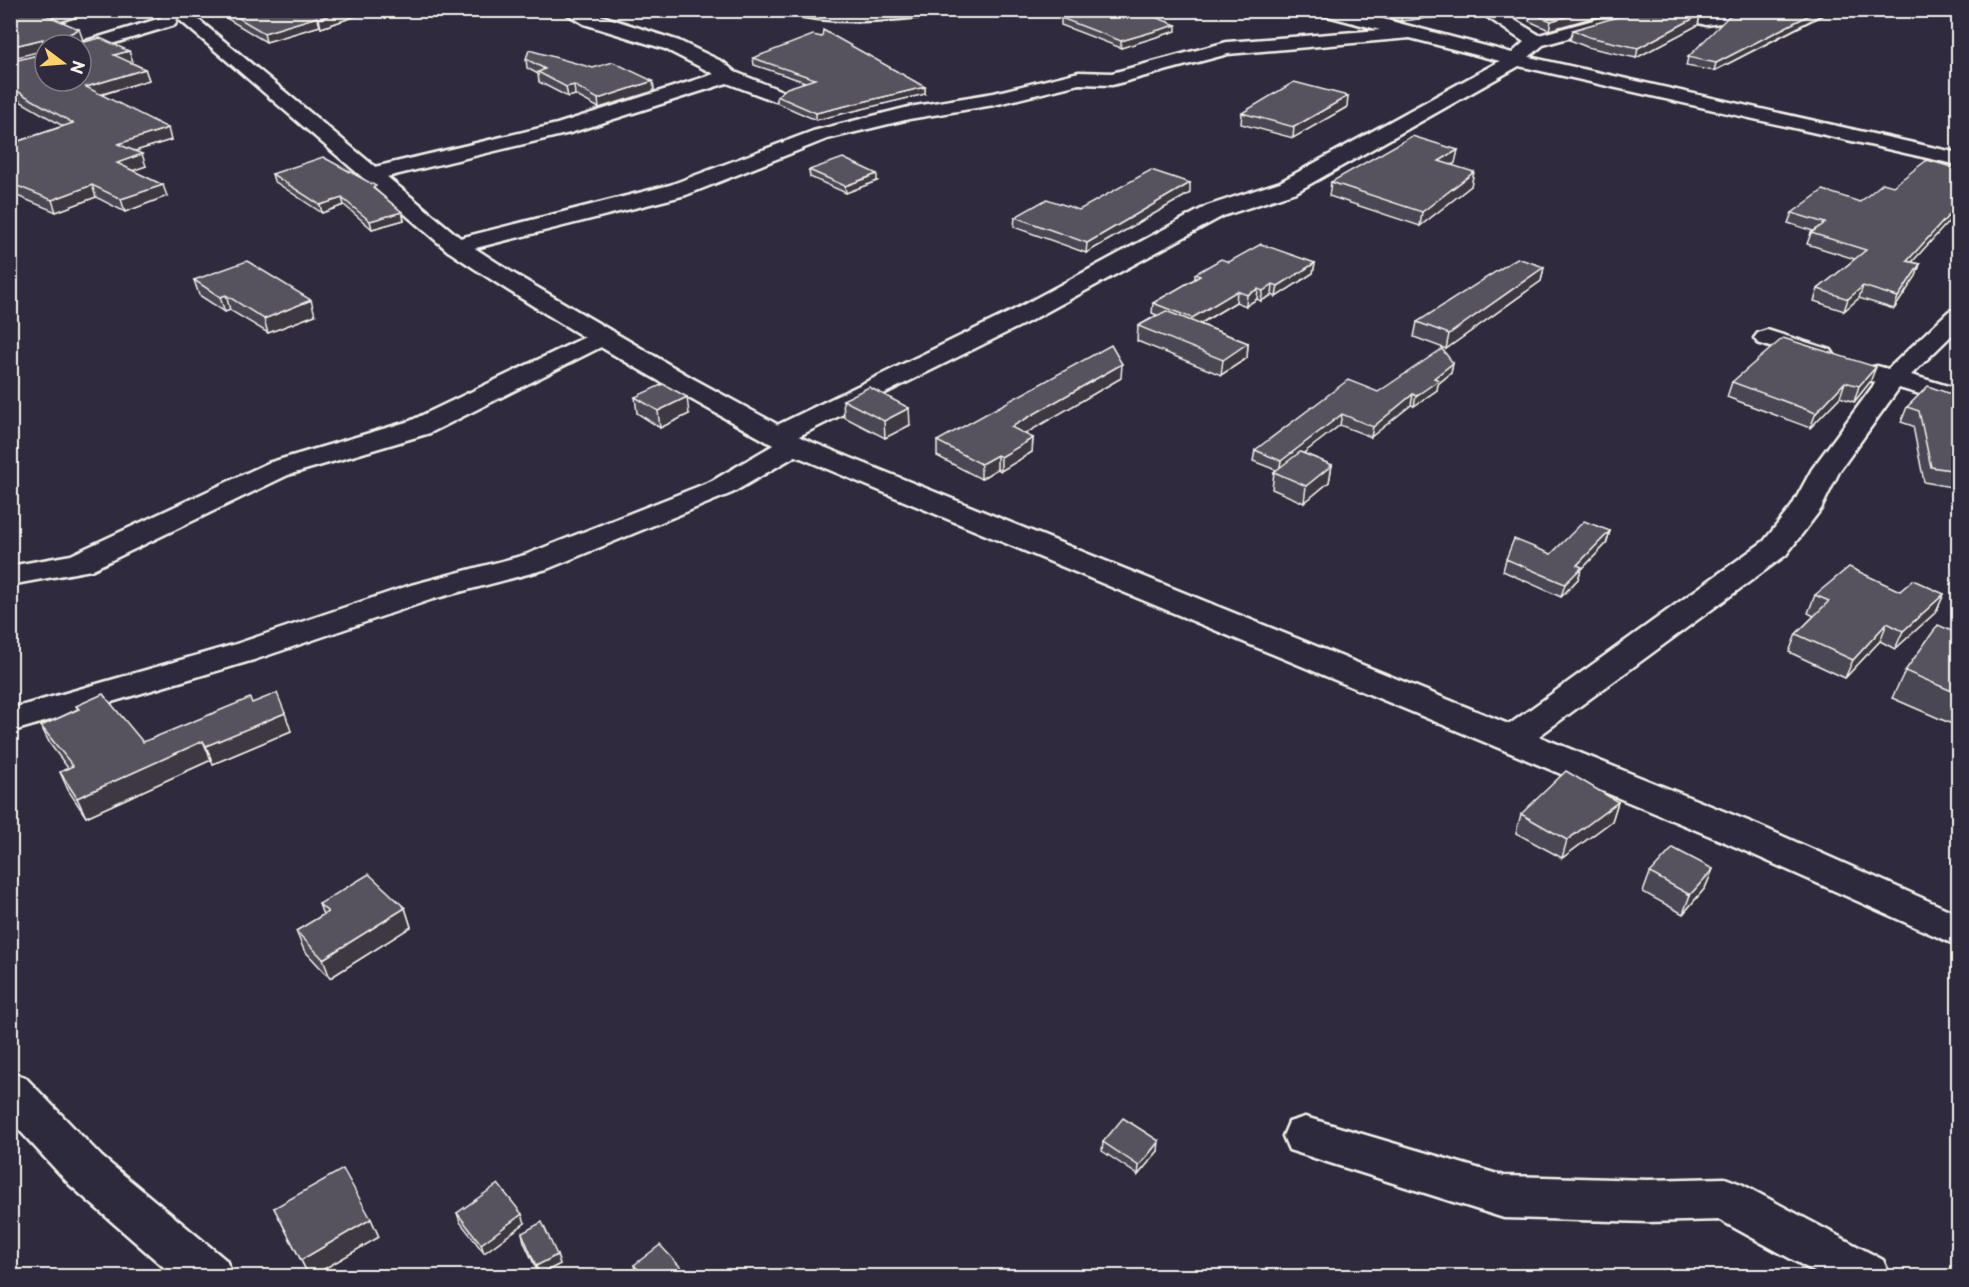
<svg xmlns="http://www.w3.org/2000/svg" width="1969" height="1287" viewBox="0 0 1969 1287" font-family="'Playpen Sans',sans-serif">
  <rect width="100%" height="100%" fill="#2f2a3d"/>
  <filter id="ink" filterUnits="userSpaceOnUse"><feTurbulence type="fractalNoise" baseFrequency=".0167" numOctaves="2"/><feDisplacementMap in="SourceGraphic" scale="12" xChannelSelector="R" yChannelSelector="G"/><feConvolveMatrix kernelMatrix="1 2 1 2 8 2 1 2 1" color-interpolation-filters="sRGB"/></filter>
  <g filter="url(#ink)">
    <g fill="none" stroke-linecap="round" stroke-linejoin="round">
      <defs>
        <g id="minor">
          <path d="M162,10H180L175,25L81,53V45H73L161,18Z"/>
          <path d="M561,10H584L679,41L723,62L735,72L782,91L785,95L782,99L775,101L727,83L570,133L374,180L366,179L363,174L366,169L557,124L714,74L665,49L584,24Z"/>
          <path d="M788,10H952L944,15C892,20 841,26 790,14Z"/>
          <path d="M1318,10H1349L1512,53L1524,42L1477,10H1498L1539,35L1630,10H1687L1706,15L1728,10H1753L1728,22L1706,25L1660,12L1543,45L1529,57L1958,153V165L1519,66L1296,192L1223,216L1028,322L797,437L804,439L808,445L804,451L732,493L547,569L433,599L257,659L10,732V709L233,645L411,585L525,555L712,481L775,444L767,442L763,436L767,430L1010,312L1207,206L1280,182L1500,61L1410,38L1228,54L1112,85L1079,84L994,105L909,119L827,139L686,195L456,253L448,251L444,246L448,241L670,185L813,131L909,107L994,93L1079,72L1112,73L1227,42L1380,30L1320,14Z"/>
          <path d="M1958,308V329L1911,375L1958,389V405L1899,388L1840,470L1821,509L1786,555L1524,747L1512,751L1500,747L1494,739L1500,731L1764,541L1792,506L1812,469L1876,382L1868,380L1864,374L1868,368L1877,366L1888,369L1949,311Z"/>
          <path d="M604,328L613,331L617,336L613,341L430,433L288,475L91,570L10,585V566L71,555L268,463L410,421Z"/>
          <path d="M1767,330L1831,350L1835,356L1831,362L1822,364L1758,343L1754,338L1758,333Z"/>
          <path d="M10,1072L25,1077L102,1157L226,1260L233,1276H174L70,1185L10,1120Z"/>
          <path d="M1305,1117L1504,1176L1648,1180L1725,1178L1741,1184L1883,1260L1890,1276H1822L1720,1220L1648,1222L1504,1218L1289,1150L1283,1136L1289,1122Z"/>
        </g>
        <path id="tertiary" d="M168,10H187L464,241L516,275L692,378L804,439L1753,823L1958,914V946L1727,843L784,451C670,388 556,324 448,251Z"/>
      </defs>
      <!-- minor casing -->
      <use href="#minor" stroke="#f4f1e8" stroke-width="5"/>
      <!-- tertiary casing -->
      <use href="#tertiary" stroke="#f4f1e8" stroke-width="5"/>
      <!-- minor -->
      <use href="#minor" fill="#2f2a3d" fill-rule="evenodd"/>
      <!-- tertiary -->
      <use href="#tertiary" fill="#2f2a3d" fill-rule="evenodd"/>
    </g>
    <!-- wall -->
    <g fill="#4a4752" stroke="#f4f1e8" stroke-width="1.5">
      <path d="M10,10H100L62,22L83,40L77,42L78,44L133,62H130L145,69L149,80L101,95L171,140L135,151L146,166L133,170L167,196L125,212L96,197L56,212L10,193V144L63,126L13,97L10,98V62L42,54V50Z"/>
      <path d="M213,10H367L368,12L321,28L320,26L266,42Z"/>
      <path d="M1368,10H1445L1444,16L1401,21L1372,14Z"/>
      <path d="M1540,10H1620L1549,30L1529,21L1531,13Z"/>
      <path d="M1831,11L1714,71L1686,66L1688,57Z"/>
      <path d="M1700,15L1698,25L1636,58L1587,47L1570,40L1573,30Z"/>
      <path d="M1061,18L1176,31L1121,48L1061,25Z"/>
      <path d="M753,58L925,87V94L816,120L777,103V96L805,82L754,65Z"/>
      <path d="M526,59L593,68L653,81L654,91L599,108L575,95L568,97L539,82L538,74L527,68Z"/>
      <path d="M1347,107L1293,138L1241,124L1242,113Z"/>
      <path d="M1455,163L1452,165L1471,186L1420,226L1329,196L1331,182Z"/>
      <path d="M1959,169V210L1912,262L1920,264L1916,276L1894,309L1859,298L1844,311L1814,301L1818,289L1855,259L1807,244L1811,233L1813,231L1788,223L1792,213L1860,202L1893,186Z"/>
      <path d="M809,170L877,181L846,193L810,177Z"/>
      <path d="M272,174L377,192L404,220L372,229L344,205L322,213L274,181Z"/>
      <path d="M1190,193L1086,253L1014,227L1015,217L1079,210Z"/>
      <path d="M1229,262L1315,263L1313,273L1276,297L1272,295L1261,301L1257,299L1246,306L1236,302L1200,324L1248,343L1247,358L1221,375L1137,341L1138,326L1157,315L1152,313L1153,303L1195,279V274Z"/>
      <path d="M1544,267L1541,281L1446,349L1414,337L1417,322Z"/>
      <path d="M194,280L315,315L268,333L230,310L225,312L199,295Z"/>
      <path d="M1453,363L1451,373L1438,384L1437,390L1414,406L1411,405L1371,437L1340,425L1303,453L1332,465L1329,482L1304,503L1272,489L1274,472L1276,470L1253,461L1255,450L1378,392Z"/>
      <path d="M1121,378L1024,434L1033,438L1032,452L1001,471L997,469L981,479L937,456V441Z"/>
      <path d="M1732,382H1870L1854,402L1840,397L1810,428L1727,397Z"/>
      <path d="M635,397L689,414L660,428L637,413Z"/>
      <path d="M1959,397V443L1954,449L1958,471L1951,487L1924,482L1913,426L1901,422L1907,407Z"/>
      <path d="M843,400L910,425L885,438L844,417Z"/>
      <path d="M1610,531L1606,544L1581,570L1578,579L1561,597L1503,571L1506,559L1551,554Z"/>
      <path d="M1900,591L1944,594L1936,612L1895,649L1880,641L1845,678L1789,652L1796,634L1814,616L1808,613L1815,595Z"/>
      <path d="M1959,634V727L1892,698L1905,671Z"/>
      <path d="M252,703L291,731L213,764L211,760L86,817L68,790L60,772L68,768L50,744L41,726L78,709L76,706L143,742Z"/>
      <path d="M1618,802L1612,821L1562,858L1516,833L1521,814Z"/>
      <path d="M1713,869L1705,888L1683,914L1643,892L1650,873Z"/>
      <path d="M319,904L405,908L411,927L330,978L304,950L296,931L323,915Z"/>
      <path d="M1103,1142L1158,1151L1138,1175L1102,1151Z"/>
      <path d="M274,1208L371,1219L379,1237L312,1276H309Z"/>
      <path d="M457,1213L525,1223L484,1253L460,1222Z"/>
      <path d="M522,1233L560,1264L539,1275L524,1242Z"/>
      <path d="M634,1265L686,1276H638L636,1274Z"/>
    </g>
    <!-- shaded-wall -->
    <g fill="#3c3942" stroke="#f4f1e8" stroke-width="1.5">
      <path d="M62,10H100L50,25L46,15Z"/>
      <path d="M344,10H367L368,12L321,28L319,19Z"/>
      <path d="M1435,10H1445L1444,16L1401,21L1402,15Z"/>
      <path d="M1591,10H1620L1549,30L1551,21Z"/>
      <path d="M1819,10H1831L1714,71L1716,63Z"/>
      <path d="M1700,15L1698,25L1636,58L1638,48Z"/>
      <path d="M317,17L320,26L266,42L264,33Z"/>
      <path d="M1176,25V31L1121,48V41Z"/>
      <path d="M79,29L83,40L77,42L78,45H76L67,35Z"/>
      <path d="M43,39L45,50L10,59V47Z"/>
      <path d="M129,51L133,62L117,66L114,55Z"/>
      <path d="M145,69L149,80L89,98L86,87Z"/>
      <path d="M653,81L654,91L599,108L598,99Z"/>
      <path d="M574,85L575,95L568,97L566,87Z"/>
      <path d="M925,87V94L816,120V113Z"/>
      <path d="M1348,96L1347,107L1293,138L1294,127Z"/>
      <path d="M168,128L171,140L122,155L118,144Z"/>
      <path d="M1458,150L1455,163L1436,175L1439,161Z"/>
      <path d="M142,154L146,166L121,175L117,163Z"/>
      <path d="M1474,172L1471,186L1420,226L1422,212Z"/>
      <path d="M877,174V181L846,193L845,186Z"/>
      <path d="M1190,183V193L1086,253L1087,243Z"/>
      <path d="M92,185L96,197L56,212L52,200Z"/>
      <path d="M163,185L167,196L125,212L121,199Z"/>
      <path d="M342,198L344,205L322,213L320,205Z"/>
      <path d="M1959,204V210L1903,272L1907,261Z"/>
      <path d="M402,212L404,220L372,229L370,221Z"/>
      <path d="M1315,263L1313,273L1276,297L1278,286Z"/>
      <path d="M1920,264L1916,276L1894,309L1898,297Z"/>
      <path d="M1544,267L1541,281L1446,349L1449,334Z"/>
      <path d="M1273,284L1272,295L1261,301L1263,291Z"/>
      <path d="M1863,286L1859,298L1844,311L1848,299Z"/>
      <path d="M1258,289L1257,299L1246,306L1247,295Z"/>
      <path d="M1237,291L1236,302L1191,329L1192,318Z"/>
      <path d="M226,295L230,310L225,312L220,297Z"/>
      <path d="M311,300L315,315L268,333L264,319Z"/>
      <path d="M1248,343L1247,358L1221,375L1223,360Z"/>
      <path d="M1453,363L1451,373L1438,384L1437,390L1414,406L1416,396L1434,378Z"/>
      <path d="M1122,364L1121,378L1011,442V427Z"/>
      <path d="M1876,367L1870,382L1854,402L1859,386Z"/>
      <path d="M1845,382L1840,397L1810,428L1816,413Z"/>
      <path d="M1413,394L1411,405L1371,437L1373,427Z"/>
      <path d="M687,397L689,414L660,428L658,411Z"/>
      <path d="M909,408L910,425L885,438L884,421Z"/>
      <path d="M1342,414L1340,425L1279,472L1281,461Z"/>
      <path d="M1959,435V443L1946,457L1952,442Z"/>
      <path d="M1033,438L1032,452L1001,471V457Z"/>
      <path d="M997,455V469L981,479V464Z"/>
      <path d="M1332,465L1329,482L1304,503L1306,486Z"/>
      <path d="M1610,531L1606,544L1581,570L1578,579L1561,597L1565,584L1577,565Z"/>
      <path d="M1944,594L1936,612L1895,649L1903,631Z"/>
      <path d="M1887,623L1880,641L1845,678L1853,660Z"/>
      <path d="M285,713L291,731L213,764L206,746Z"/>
      <path d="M203,741L211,760L86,817L77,798Z"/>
      <path d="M1618,802L1612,821L1562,858L1567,840Z"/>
      <path d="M1713,869L1705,888L1683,914L1690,895Z"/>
      <path d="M405,908L411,927L330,978L323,959Z"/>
      <path d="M1159,1141L1158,1151L1138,1175L1139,1166Z"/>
      <path d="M522,1214L525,1223L484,1253L481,1244Z"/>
      <path d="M371,1219L379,1237L312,1276H309L301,1260Z"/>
      <path d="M557,1255L560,1264L539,1275L536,1266Z"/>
    </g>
    <!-- building -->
    <g fill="#56525f" stroke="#f4f1e8" stroke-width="1.5" fill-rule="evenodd">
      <path d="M10,10H62L46,15L79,29L67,35L75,37L76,44L100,38L129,51L114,55L145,69L86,87L168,128L118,144L142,154L117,163L163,185L121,199L92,185L52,200L10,183V144L73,123L10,87V62L42,54L43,39L10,47ZM45,45H81V81H45Z"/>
      <path d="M225,10H344L319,19L317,17L264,33Z"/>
      <path d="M1066,10H1137L1176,25L1121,41L1061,18Z"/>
      <path d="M1385,10H1435L1402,15Z"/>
      <path d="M1540,10H1591L1551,21L1531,13Z"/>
      <path d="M1641,10H1684L1700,15L1638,48L1589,37L1573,30Z"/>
      <path d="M1741,10H1819L1716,63L1688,57L1729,16Z"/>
      <path d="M823,30L925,87L816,113L777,96L787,88L815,79L753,58L813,35L822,37Z"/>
      <path d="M529,50L593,68L613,62L653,81L598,99L574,85L566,87L538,72L545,69L526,59Z"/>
      <path d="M1294,82L1348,96L1294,127L1242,113Z"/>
      <path d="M1412,136L1458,150L1439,161L1474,172L1422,212L1331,182Z"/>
      <path d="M323,157L376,186L373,188L402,212L370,221L342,198L320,205L272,174Z"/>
      <path d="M843,158L877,174L845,186L809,170Z"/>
      <path d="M1927,160L1959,169V204L1907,261L1920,264L1898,297L1863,286L1848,299L1818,289L1866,250L1811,233L1825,223L1792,213L1823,190L1860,202L1883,183L1893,186Z"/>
      <path d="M1151,170L1190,183L1087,243L1015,217L1047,199L1079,210Z"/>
      <path d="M1261,244L1315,263L1278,286L1273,284L1263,291L1258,289L1247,295L1237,291L1192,318L1153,303L1200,276L1195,274L1221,259L1229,262Z"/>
      <path d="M1517,258L1544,267L1449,334L1417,322Z"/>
      <path d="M247,261L311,300L264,319L226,295L220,297L194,280Z"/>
      <path d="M1166,311L1248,343L1223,360L1138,326Z"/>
      <path d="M1783,338L1876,367L1859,386L1845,382L1816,413L1732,382Z"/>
      <path d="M1111,345L1122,364L1011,427L1033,438L1001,457L997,455L981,464L937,441Z"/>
      <path d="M1442,349L1453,363L1434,378L1439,380L1416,396L1413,394L1373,427L1342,414L1281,461L1255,450L1348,380L1378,392Z"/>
      <path d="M663,384L687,397L658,411L635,397Z"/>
      <path d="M1928,386L1959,397V435L1952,442L1958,471L1931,467L1919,411L1907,407Z"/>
      <path d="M869,387L909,408L884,421L843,400Z"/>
      <path d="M1300,452L1332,465L1306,486L1274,472Z"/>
      <path d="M1584,521L1610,531L1577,565L1582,567L1565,584L1506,559L1514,539L1551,554Z"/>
      <path d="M1849,567L1900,591L1913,580L1944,594L1903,631L1887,623L1853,660L1796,634L1829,601L1815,595Z"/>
      <path d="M1938,625L1959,634V694L1905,671Z"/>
      <path d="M277,693L285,713L206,746L203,741L77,798L60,772L73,766L41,726L79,709L76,706L103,694L143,742L250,698L252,703Z"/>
      <path d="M1566,771L1618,802L1567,840L1521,814Z"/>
      <path d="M1673,848L1713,869L1690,895L1650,873Z"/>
      <path d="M369,874L405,908L323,959L296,931L328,912L319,904Z"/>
      <path d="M1123,1118L1159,1141L1139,1166L1103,1142Z"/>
      <path d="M343,1169L371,1219L301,1260L274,1208Z"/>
      <path d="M498,1184L522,1214L481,1244L457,1213Z"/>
      <path d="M542,1222L557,1255L536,1266L522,1233Z"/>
      <path d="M660,1245L686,1273L682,1276H644L634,1265Z"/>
    </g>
  </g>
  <!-- margin -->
  <rect width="1969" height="1287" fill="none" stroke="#2f2a3d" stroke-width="36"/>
  <rect x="18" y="18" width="1933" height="1251" fill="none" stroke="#f4f1e8" stroke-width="2" filter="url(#ink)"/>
  <!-- north arrow -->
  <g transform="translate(63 63) rotate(106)"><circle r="28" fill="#2f2a3d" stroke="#7e7a81" stroke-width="1.5"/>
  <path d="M0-4.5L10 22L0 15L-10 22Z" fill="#ffd166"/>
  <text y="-9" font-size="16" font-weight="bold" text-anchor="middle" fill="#f4f1e8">N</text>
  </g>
</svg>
